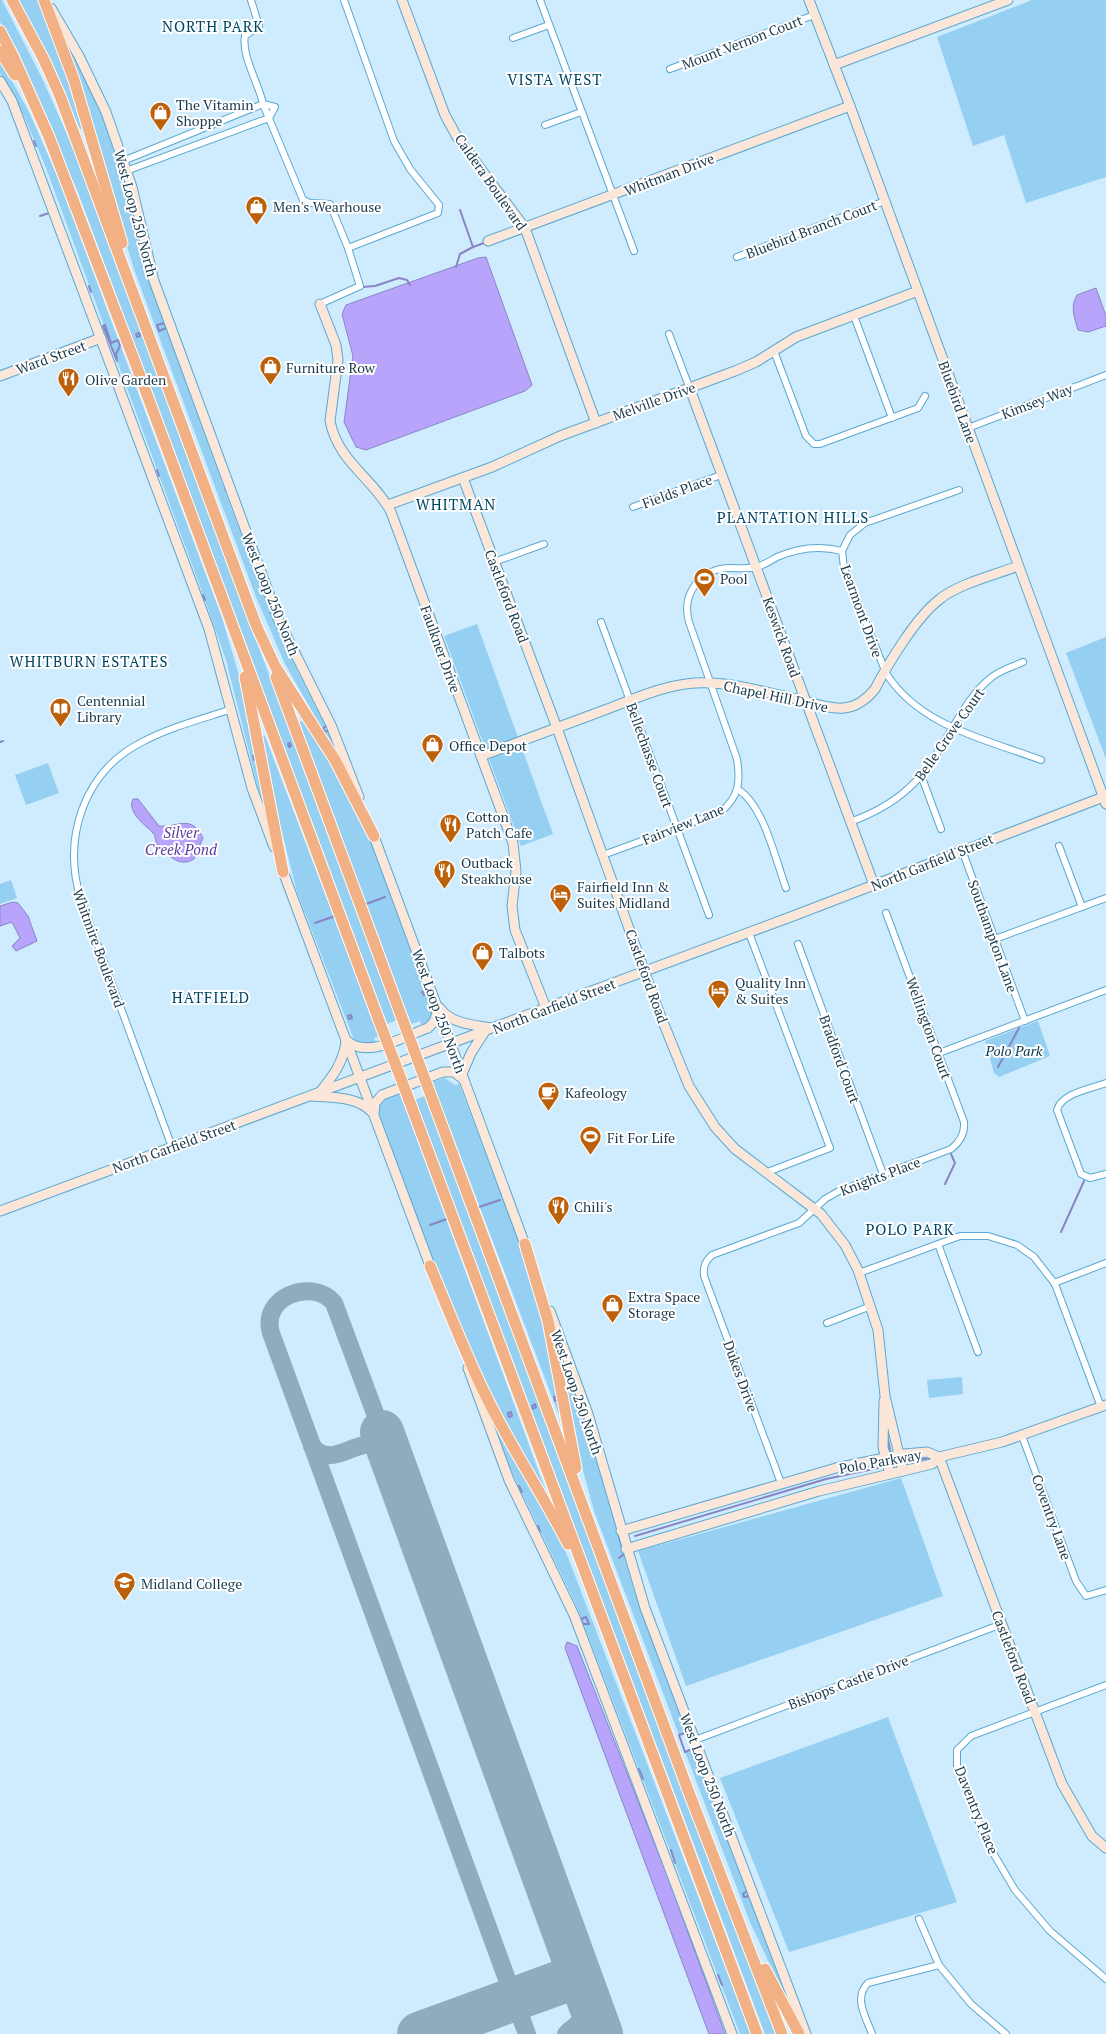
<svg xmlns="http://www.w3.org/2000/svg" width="1106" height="2034" viewBox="0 0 1106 2034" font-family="'PT Serif',serif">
  <rect width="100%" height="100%" fill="#cfecfe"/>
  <!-- green -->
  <g fill="#95cff1">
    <path d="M0,0H2L42,78L77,157L397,1020L387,1024L79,195L33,87L0,22Z"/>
    <path d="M16,0H38L58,47L85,128L80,129L48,59Z"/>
    <path d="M1032,0H1106V177L1026,203L1004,135L973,146L937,37Z"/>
    <path d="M61,35C89,78 109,126 124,176C139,224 146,273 164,321C201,423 236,526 277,626C297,675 325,720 345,769L285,664L256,597L135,272Z"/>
    <path d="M0,59L29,112L58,178L222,618L243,689L266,807L258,788L226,660L205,600L46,168L24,116L0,73Z"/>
    <path d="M477,624L553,834L521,846L444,636Z"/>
    <path d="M1106,637V759L1066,653Z"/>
    <path d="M307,719L373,843L433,1005L432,1017L422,1026L420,1021L411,1024L299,722Z"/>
    <path d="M265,736L379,1036L374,1038L376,1043L372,1045L354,1040L297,892L273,797L261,737Z"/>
    <path d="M48,763L59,793L26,805L15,775Z"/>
    <path d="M11,880L17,898L0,904V884Z"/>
    <path d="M1038,1021L1050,1056L999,1077L994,1073L985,1041Z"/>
    <path d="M445,1078L455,1085L459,1084L527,1261L539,1300L563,1413L559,1415L439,1100L433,1082Z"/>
    <path d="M394,1092L395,1096L400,1094L407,1112L548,1497L494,1405L463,1342L379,1113V1101Z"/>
    <path d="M425,1096L778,2034H765L414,1100Z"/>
    <path d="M560,1350L584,1417L635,1594L688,1732L679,1735L594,1511L574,1437L558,1351Z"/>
    <path d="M962,1377L963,1394L929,1398L927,1380Z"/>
    <path d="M492,1420L554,1527L567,1555L751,2034H740L577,1607L511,1470Z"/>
    <path d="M901,1478L943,1596L686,1686L638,1551Z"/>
    <path d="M888,1717L957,1902L789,1952L720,1778Z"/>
    <path d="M694,1748L792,2007L790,2008L750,1922L685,1752Z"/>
  </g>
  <!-- water -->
  <g fill="#b8a4fa" stroke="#8984c6">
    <path d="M486,257L532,385L525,391L366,450L356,447L344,422L353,356L342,314L346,305L478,258Z"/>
    <path d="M1096,288L1106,316V326L1088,332L1078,330C1074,316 1070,307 1077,295Z"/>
    <path d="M133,799H138L159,826C178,828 191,813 203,838L194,859C180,868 168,856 160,845H157C155,841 156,836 153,833C144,824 127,812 133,799Z"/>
    <path d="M13,902L18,903L28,916L37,941L16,951L12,946L20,938L12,922L0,926V906Z"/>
    <path d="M567,1642L577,1646L667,1875L725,2034H709L565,1648Z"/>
  </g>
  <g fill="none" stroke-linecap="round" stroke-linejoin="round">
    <!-- stream -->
    <g stroke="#8984c6" stroke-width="2">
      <path d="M34,141L36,146"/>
      <path d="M40,216L49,213"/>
      <path d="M141,247L143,253"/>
      <path d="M473,247L484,243"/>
      <path d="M456,267L460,254L473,247L460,210"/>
      <path d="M89,286L91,292"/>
      <path d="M362,287L375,286L399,278L407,280L410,285"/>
      <path d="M164,323L166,328L159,331L157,325Z"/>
      <path d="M105,325L111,343L118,340L120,346L116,354L117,361L103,326Z"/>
      <path d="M139,333L140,336L137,337L136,334Z"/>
      <path d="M157,470L159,476"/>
      <path d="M225,487L226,491"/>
      <path d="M203,595L205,600"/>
      <circle cx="326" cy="729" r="2.5"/>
      <path d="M0,742L3,741"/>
      <path d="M290,743L291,746L289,747L288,744Z"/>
      <path d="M253,756H256L257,759L254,760Z"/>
      <path d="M366,904L385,897"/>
      <path d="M315,923L335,916"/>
      <path d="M426,991L427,994L424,995L422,992Z"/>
      <path d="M351,1015L352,1018L349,1019L348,1016Z"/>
      <path d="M998,1067L1019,1028"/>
      <path d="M945,1184L955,1163L951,1154"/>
      <path d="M479,1207L500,1200"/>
      <path d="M430,1225L447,1219"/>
      <path d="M1061,1232L1084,1181"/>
      <path d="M557,1396L558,1399L555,1401L554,1397Z"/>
      <path d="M535,1404L536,1407L533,1409L532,1406Z"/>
      <path d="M511,1412L512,1416L509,1417L508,1413Z"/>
      <path d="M584,1417L586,1422"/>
      <path d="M887,1434L890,1450"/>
      <path d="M592,1442L593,1447"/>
      <path d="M906,1462L930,1458"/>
      <path d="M519,1486L522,1492"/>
      <path d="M538,1526L540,1531"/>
      <path d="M635,1536L826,1479L878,1468"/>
      <path d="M619,1537L624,1554L619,1558"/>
      <path d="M586,1617L589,1624H583L581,1619Z"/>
      <path d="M650,1633L654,1645"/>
      <path d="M688,1732L694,1748L685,1752L679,1735Z"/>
      <path d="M639,1769L643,1779"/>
      <path d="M671,1850L675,1863"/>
      <path d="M748,1890L750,1896L744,1897L743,1894Z"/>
      <path d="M718,1975L722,1985"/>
    </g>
    <!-- taxiway -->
    <g stroke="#8eacbe" stroke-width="18">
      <path d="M382,1432L334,1303C312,1277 260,1297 271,1333L527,2034"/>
      <path d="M312,1446C336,1475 363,1423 391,1456"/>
      <path d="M561,1982L576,1984L588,1996"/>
      <path d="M497,2006L512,2009L520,2017"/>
      <path d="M570,2030L588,2028L598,2034"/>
      <path d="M566,2034C579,2023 591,2015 588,1996"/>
    </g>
    <!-- runway -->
    <g stroke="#8eacbe" stroke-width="44">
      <path d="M382,1432L601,2034"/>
      <path d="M419,2034L561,1982"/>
    </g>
    <defs>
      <g id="street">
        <path d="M251,0L259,26L245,36C241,55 259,84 263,104L303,200L310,203L330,204L348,248L360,286L320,304"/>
        <path d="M344,0L394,141L410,169L439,205L438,213L348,248"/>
        <path d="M540,0L634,251"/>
        <path d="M513,38L549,25"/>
        <path d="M670,69L814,15"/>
        <path d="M545,125L581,112"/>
        <path d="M123,161L263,104L275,107L269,118L126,171"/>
        <path d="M737,257L885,201"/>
        <path d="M854,316L892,418"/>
        <path d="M669,334L690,389"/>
        <path d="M774,351L806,436L814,444H820L918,408L925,396"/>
        <path d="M968,428L1106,375"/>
        <path d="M633,507L721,475"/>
        <path d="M842,551L850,535L865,523L959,490"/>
        <path d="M494,562L544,544"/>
        <path d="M601,622L709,915"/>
        <path d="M921,775L941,829"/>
        <path d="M739,790C764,807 775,858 786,888"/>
        <path d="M850,822C875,813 897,801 915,782C944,753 961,700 992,677C1001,670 1012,667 1023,662"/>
        <path d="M1059,846L1082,907"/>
        <path d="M962,850L1025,1021"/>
        <path d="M603,855L721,812C738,797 741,784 737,759L689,622C681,593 701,568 731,568C740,568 748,569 757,567C764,565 770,561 777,557C798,548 819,545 842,551L844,568L886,673C919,726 985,739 1041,760"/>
        <path d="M749,933L830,1148L765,1173"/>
        <path d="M995,939L1106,898"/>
        <path d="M798,944L883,1174"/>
        <path d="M939,1053L1106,990"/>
        <path d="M1106,1083C1090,1089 1062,1093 1057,1110L1081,1174L1090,1178L1106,1174"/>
        <path d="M172,1147L81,900C62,839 83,772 142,742C170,727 202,719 232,709"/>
        <path d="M938,1244L978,1352"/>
        <path d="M859,1273L960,1236H988L1017,1245L1034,1257L1055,1284L1101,1407"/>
        <path d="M1054,1283L1106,1263"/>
        <path d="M827,1323L871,1306"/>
        <path d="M1022,1436L1076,1581L1086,1596L1106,1590"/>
        <path d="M781,1483L704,1276C703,1266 705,1262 712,1255L799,1223L825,1199L839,1191L951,1149C960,1142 965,1133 964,1122L886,913"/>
        <path d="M1106,1685L971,1736L957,1750V1765L986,1841L1015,1890L1050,1931L1106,1979"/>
        <path d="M695,1740L1002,1624"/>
        <path d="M919,1919L939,1965L971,2004L1006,2034"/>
        <path d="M872,2034C866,2017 853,1998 868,1983L939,1965"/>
      </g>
      <g id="secondary">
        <path d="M402,0L445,115L457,137L525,228L596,423"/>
        <path d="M809,0L850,106L1106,804"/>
        <path d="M51,8L79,56L106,112L132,187L154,281L279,621L331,725L359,797"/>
        <path d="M834,65L1008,0"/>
        <path d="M0,81L12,101L209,629L252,788L274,847"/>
        <path d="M488,241L850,106"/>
        <path d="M320,304L336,345L338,360L330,421C338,462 374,479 391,512L513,843L516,871L512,906L515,930L546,1008"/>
        <path d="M0,376L101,338"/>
        <path d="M690,389L874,885"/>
        <path d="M463,478L557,728L659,1012L689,1086L715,1127L735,1149L821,1214L845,1245L858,1270L878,1330L885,1396L903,1471"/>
        <path d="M388,505L492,467L560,436L735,371L756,362L796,337L918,291"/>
        <path d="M481,756C521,741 561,726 602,711C632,700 663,685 695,683C728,681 760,691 792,698C827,706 850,720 875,689C889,662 917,616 940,599C958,584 995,575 1018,566"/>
        <path d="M372,831L527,1250"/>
        <path d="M281,866L432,1271"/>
        <path d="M440,1008C451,1024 474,1025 491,1028"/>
        <path d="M346,1040C367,1060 404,1036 428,1028L434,1022L438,1010"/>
        <path d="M462,1074L471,1053L485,1031"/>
        <path d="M320,1092C333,1076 343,1063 346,1042"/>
        <path d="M312,1096C334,1098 356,1096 372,1112"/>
        <path d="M374,1113L375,1103L382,1095L443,1072H454L463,1079"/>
        <path d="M0,1211L793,916L1106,796"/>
        <path d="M550,1311L588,1414L645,1608L806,2034"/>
        <path d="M468,1368L509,1480L574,1615L732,2034"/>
        <path d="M884,1401L883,1447L890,1474"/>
        <path d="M939,1457L1062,1784L1092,1836L1106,1848"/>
        <path d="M939,1457L1002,1442L1106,1405"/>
        <path d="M621,1531L836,1468L904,1454L927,1452L939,1457"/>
        <path d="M626,1549L819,1491L932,1464L939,1457"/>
      </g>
      <g id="highway">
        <path d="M12,0L44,60L60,96L256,625L275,666L335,760L374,836"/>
        <path d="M44,0L74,80L122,243"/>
        <path d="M0,31L13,56L49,137L133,357L381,1026"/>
        <path d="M0,51L15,75"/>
        <path d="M245,677L283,872"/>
        <path d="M276,677L402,1018"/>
        <path d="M433,1101L688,1790L782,2034"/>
        <path d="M412,1108L757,2034"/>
        <path d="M525,1244L548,1321L576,1468"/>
        <path d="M430,1266C449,1311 466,1356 488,1400C512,1449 543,1495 568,1544"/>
        <path d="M765,1969L799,2034"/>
      </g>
    </defs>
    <!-- street casing -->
    <use href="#street" stroke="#5aa8d1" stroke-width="8"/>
    <!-- secondary casing -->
    <use href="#secondary" stroke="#5aa8d1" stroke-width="11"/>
    <!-- highway casing -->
    <use href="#highway" stroke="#fff" stroke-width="13"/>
    <!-- street -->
    <use href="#street" stroke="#fff" stroke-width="6"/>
    <!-- secondary -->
    <use href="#secondary" stroke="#fbe7da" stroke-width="9"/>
    <!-- highway -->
    <use href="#highway" stroke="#f2b085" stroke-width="11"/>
    <defs>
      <g id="highway-bridge">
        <path d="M402,1018L433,1101"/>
        <path d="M381,1026L412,1108"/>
      </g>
    </defs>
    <!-- highway-bridge casing -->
    <use href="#highway-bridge" stroke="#fff" stroke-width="13" stroke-linecap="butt"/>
    <!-- highway-bridge -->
    <use href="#highway-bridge" stroke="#f2b085" stroke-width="11"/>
  </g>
  <!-- icons -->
  <defs>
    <symbol id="shop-pin" viewBox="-11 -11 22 30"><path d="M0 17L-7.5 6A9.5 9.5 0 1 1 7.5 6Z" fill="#bc600a" stroke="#fff"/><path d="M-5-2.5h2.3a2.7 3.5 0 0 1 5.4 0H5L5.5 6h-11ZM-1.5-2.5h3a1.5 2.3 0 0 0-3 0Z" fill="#fff"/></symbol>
    <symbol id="restaurant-pin" viewBox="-11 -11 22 30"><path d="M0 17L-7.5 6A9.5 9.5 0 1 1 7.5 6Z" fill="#bc600a" stroke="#fff"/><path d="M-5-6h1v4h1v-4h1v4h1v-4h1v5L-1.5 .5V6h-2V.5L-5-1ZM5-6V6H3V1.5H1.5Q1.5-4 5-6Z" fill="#fff"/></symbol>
    <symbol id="stadium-pin" viewBox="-11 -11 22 30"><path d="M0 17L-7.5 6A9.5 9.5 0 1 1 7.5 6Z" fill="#bc600a" stroke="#fff"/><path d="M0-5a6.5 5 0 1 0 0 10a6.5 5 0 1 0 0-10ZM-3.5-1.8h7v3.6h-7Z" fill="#fff"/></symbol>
    <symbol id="library-pin" viewBox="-11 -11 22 30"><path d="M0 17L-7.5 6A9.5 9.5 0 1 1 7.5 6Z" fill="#bc600a" stroke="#fff"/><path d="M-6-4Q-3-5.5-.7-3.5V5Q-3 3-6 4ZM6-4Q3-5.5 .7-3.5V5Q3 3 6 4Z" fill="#fff"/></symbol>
    <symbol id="hotel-pin" viewBox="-11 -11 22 30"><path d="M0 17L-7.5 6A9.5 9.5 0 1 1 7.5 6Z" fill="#bc600a" stroke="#fff"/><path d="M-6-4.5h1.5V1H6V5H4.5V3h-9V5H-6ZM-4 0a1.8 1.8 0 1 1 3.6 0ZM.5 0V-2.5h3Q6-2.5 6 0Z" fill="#fff"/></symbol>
    <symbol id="cafe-pin" viewBox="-11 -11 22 30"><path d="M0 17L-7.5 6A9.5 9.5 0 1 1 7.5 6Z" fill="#bc600a" stroke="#fff"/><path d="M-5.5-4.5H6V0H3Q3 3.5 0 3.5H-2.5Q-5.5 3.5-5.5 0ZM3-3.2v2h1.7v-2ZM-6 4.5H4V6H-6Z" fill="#fff"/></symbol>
    <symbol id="university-pin" viewBox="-11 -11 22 30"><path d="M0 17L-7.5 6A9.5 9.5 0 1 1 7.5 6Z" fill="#bc600a" stroke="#fff"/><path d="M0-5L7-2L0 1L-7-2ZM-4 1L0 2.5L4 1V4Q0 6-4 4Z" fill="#fff"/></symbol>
  </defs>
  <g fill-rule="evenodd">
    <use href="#shop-pin" x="148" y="100" width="25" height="34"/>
    <use href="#shop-pin" x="244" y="194" width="25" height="34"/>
    <use href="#shop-pin" x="258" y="354" width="25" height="34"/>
    <use href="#restaurant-pin" x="56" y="366" width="25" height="34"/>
    <use href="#stadium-pin" x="692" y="566" width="25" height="34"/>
    <use href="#library-pin" x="48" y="696" width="25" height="34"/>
    <use href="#shop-pin" x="420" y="732" width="25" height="34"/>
    <use href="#restaurant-pin" x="438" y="812" width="25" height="34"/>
    <use href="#restaurant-pin" x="432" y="858" width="25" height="34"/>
    <use href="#hotel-pin" x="548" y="882" width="25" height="34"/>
    <use href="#shop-pin" x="470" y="940" width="25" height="34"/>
    <use href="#hotel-pin" x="706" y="978" width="25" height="34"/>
    <use href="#cafe-pin" x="536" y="1080" width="25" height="34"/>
    <use href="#stadium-pin" x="578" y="1124" width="25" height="34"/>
    <use href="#restaurant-pin" x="546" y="1194" width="25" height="34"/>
    <use href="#shop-pin" x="600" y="1292" width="25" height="34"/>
    <use href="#university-pin" x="112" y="1570" width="25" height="34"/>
  </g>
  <g text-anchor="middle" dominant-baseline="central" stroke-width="4" stroke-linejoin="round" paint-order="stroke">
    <!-- street labels -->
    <g font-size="14" fill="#1a3b4d" stroke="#fff">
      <text transform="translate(742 42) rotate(-21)">Mount Vernon Court</text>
      <text transform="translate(669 174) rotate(-21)">Whitman Drive</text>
      <text transform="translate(491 182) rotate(55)">Caldera Boulevard</text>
      <text transform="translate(136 213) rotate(75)">West Loop 250 North</text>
      <text transform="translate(811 229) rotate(-21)">Bluebird Branch Court</text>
      <text transform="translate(51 357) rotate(-20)">Ward Street</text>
      <text transform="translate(654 401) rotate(-20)">Melville Drive</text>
      <text transform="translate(1037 401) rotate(-21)">Kimsey Way</text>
      <text transform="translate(958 402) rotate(70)">Bluebird Lane</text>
      <text transform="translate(677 491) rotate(-20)">Fields Place</text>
      <text transform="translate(271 594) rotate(68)">West Loop 250 North</text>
      <text transform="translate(507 596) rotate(69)">Castleford Road</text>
      <text transform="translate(862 611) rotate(70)">Learmont Drive</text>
      <text transform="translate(782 637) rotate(70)">Keswick Road</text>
      <text transform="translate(441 649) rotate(70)">Faulkner Drive</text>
      <text transform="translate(776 696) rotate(12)">Chapel Hill Drive</text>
      <text transform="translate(949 734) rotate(-55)">Belle Grove Court</text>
      <text transform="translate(650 755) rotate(70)">Bellechasse Court</text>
      <text transform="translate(683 824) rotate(-22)">Fairview Lane</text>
      <text transform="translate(932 862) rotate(-22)">North Garfield Street</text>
      <text transform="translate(993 936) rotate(70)">Southampton Lane</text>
      <text transform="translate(99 948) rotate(70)">Whitmire Boulevard</text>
      <text transform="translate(647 976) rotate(70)">Castleford Road</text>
      <text transform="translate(554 1006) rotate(-21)">North Garfield Street</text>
      <text transform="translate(439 1011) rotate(70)">West Loop 250 North</text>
      <text transform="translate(929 1028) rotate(70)">Wellington Court</text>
      <text transform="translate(840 1059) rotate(70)">Bradford Court</text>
      <text transform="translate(174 1146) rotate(-20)">North Garfield Street</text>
      <text transform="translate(880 1176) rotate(-21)">Knights Place</text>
      <text transform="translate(741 1376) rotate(70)">Dukes Drive</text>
      <text transform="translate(577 1392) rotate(71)">West Loop 250 North</text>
      <text transform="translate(880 1461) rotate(-10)">Polo Parkway</text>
      <text transform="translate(1052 1517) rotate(70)">Coventry Lane</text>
      <text transform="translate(1014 1657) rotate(69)">Castleford Road</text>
      <text transform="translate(848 1682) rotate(-21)">Bishops Castle Drive</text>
      <text transform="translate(708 1775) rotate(69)">West Loop 250 North</text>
      <text transform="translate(977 1810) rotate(68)">Daventry Place</text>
    </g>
    <!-- poi labels -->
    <g font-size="14" fill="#1a3b4d" stroke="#fff" text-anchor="start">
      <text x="176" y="104">The Vitamin<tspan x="176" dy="16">Shoppe</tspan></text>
      <text x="273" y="206">Men's Wearhouse</text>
      <text x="286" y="367">Furniture Row</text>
      <text x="85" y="379">Olive Garden</text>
      <text x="720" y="578">Pool</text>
      <text x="77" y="700">Centennial<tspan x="77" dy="16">Library</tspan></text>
      <text x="449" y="745">Office Depot</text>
      <text x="466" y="816">Cotton<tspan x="466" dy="16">Patch Cafe</tspan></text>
      <text x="461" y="862">Outback<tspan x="461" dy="16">Steakhouse</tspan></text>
      <text x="577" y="886">Fairfield Inn &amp;<tspan x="577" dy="16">Suites Midland</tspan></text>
      <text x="499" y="952">Talbots</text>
      <text x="735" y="982">Quality Inn<tspan x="735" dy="16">&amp; Suites</tspan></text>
      <text x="565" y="1092">Kafeology</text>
      <text x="607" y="1137">Fit For Life</text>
      <text x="574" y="1206">Chili's</text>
      <text x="628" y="1296">Extra Space<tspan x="628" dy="16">Storage</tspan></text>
      <text x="141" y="1583">Midland College</text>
    </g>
    <!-- park labels -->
    <g font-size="14" font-style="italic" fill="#043449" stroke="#fff">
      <text x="1014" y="1050">Polo Park</text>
    </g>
    <!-- neighbourhood labels -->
    <g font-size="15" letter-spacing="1" fill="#004663" stroke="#fff">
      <text x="213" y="26">NORTH PARK</text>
      <text x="555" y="79">VISTA WEST</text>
      <text x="456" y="504">WHITMAN</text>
      <text x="793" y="517">PLANTATION HILLS</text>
      <text x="89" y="661">WHITBURN ESTATES</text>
      <text x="211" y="997">HATFIELD</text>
      <text x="910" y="1229">POLO PARK</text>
    </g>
    <!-- water labels -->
    <g font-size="15" font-style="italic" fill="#5d3fa0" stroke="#fff">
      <text x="181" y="832">Silver<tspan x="181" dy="17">Creek Pond</tspan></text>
    </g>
  </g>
</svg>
